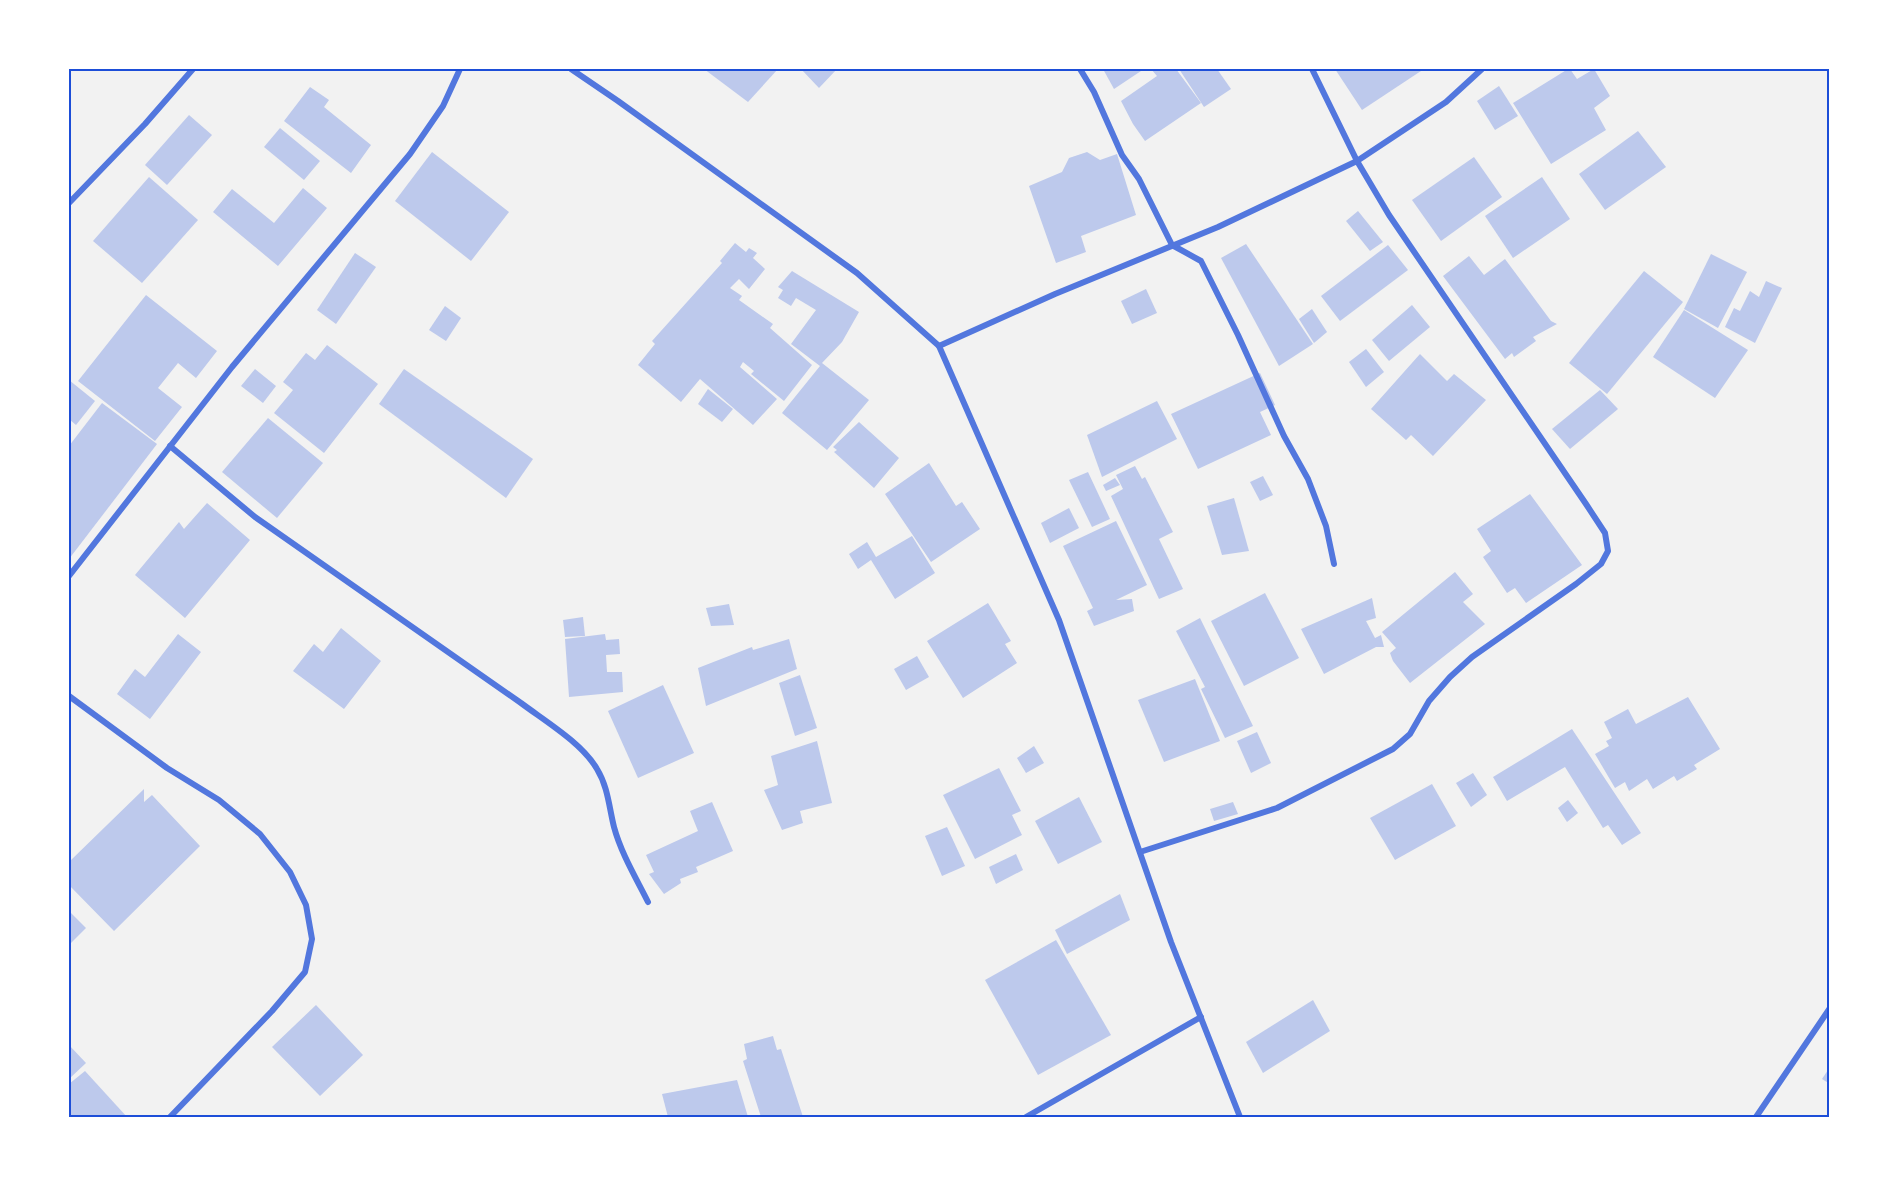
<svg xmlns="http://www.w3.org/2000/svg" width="1899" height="1186" viewBox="0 0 1899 1186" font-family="Arial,sans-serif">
  <rect width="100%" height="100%" fill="#f2f2f2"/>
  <!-- building -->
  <g fill="#bdc9ec">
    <path d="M704,69H778L748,102Z"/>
    <path d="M801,69H837L819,88Z"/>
    <path d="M1103,69H1144L1114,89Z"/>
    <path d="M1151,69H1176L1201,103L1145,141L1133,124L1121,101L1157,76Z"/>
    <path d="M1179,69H1217L1231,89L1204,107Z"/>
    <path d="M1335,69H1424L1362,110Z"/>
    <path d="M1568,69H1570L1577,79L1594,69L1610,96L1594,108L1606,130L1551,164L1513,103Z"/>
    <path d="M1499,86L1518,116L1495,130L1477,101Z"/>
    <path d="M310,87L329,100L324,107L371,145L351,173L284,121Z"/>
    <path d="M189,115L212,135L167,185L145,165Z"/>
    <path d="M280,128L320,161L304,180L264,147Z"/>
    <path d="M1638,131L1666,167L1605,210L1579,174Z"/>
    <path d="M432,152L509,212L471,261L395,201Z"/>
    <path d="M1087,152L1100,160L1117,154L1136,215L1081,236L1086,252L1056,263L1029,186L1062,172L1069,158Z"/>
    <path d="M1474,157L1502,197L1441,241L1412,200Z"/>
    <path d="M149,177L198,220L142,283L93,241Z"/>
    <path d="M1542,177L1570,219L1513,258L1485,216Z"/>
    <path d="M303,188L327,208L278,266L213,212L232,189L274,223Z"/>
    <path d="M1358,211L1383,242L1370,251L1346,221Z"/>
    <path d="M735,243L746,252L749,248L757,253L753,258L765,269L749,289L739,279L730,288L742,296L739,300L773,324L770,328L812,365L784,401L751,374L754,371L743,362L740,367L777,399L753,425L700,379L681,402L638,365L655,344L652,341L722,263L720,261Z"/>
    <path d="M1246,244L1313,344L1279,366L1221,258Z"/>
    <path d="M1388,245L1408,270L1340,321L1321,296Z"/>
    <path d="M355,253L376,267L336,324L317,310Z"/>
    <path d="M1711,254L1747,272L1718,328L1684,309Z"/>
    <path d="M1469,256L1484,275L1505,259L1551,321L1557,324L1533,337L1536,341L1514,357L1512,353L1505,359L1443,276Z"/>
    <path d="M792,271L859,312L842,342L822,363L869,400L827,450L782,413L820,366L791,344L816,310L796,298L791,306L778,298L783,290L778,287Z"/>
    <path d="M1644,271L1683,302L1607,394L1569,363Z"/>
    <path d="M1766,281L1782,288L1755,343L1725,327L1734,308L1740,311L1750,291L1759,297Z"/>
    <path d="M1146,289L1157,313L1132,324L1121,301Z"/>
    <path d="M146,295L217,351L196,378L178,363L158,388L182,407L155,441L78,381Z"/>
    <path d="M1412,305L1430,327L1389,361L1372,340Z"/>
    <path d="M445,306L461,318L446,341L429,330Z"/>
    <path d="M1312,309L1327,332L1314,343L1299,319Z"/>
    <path d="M1684,310L1748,350L1715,398L1653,357Z"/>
    <path d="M327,345L378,384L324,453L274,413L293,390L283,382L306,353L315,360Z"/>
    <path d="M1366,349L1384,372L1366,387L1349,362Z"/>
    <path d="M1420,354L1447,381L1454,374L1486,400L1433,456L1411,435L1406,440L1371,409Z"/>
    <path d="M255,369L276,386L263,403L241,386Z"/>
    <path d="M404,369L533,459L506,498L379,404Z"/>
    <path d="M1260,373L1275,405L1260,412L1271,435L1198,469L1171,414Z"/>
    <path d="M69,380L95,401L76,425L69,419Z"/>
    <path d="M708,389L733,409L722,422L698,404Z"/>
    <path d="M1600,390L1618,409L1570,449L1552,429Z"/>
    <path d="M1157,401L1177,439L1102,477L1087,435Z"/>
    <path d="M102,403L157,444L69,559V446Z"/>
    <path d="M268,418L323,463L277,518L222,472Z"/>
    <path d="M859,422L899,458L874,488L834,452L837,450L833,447Z"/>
    <path d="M929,463L956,506L962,502L980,529L931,562L885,494Z"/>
    <path d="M1135,466L1142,479L1145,477L1173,532L1159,539L1183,589L1159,599L1111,496L1123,489L1116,475Z"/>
    <path d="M1088,472L1110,519L1092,527L1069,480Z"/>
    <path d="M1263,476L1273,495L1260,501L1250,482Z"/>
    <path d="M1115,478L1120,485L1106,491L1103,485Z"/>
    <path d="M1530,494L1582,565L1526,603L1515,588L1507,593L1483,557L1491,551L1477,529Z"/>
    <path d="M1234,498L1249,551L1222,555L1207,506Z"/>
    <path d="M207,503L250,540L185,618L135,575L179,522L184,529Z"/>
    <path d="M1069,508L1079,528L1050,543L1041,523Z"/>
    <path d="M1116,521L1147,585L1116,600L1132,599L1134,611L1094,626L1087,611L1093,608L1063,546Z"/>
    <path d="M912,536L935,573L895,599L871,560L858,569L849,554L867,542L876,557Z"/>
    <path d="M1455,572L1473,594L1463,602L1485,624L1410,683L1393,661L1390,653L1396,648L1382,632Z"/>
    <path d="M1265,593L1299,658L1244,686L1211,621Z"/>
    <path d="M1372,598L1376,618L1366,621L1375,638L1381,635L1384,647H1376L1324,674L1301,629Z"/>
    <path d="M988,603L1011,641L1005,644L1017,663L963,698L927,641Z"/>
    <path d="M729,604L734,625L711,626L706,608Z"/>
    <path d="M583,617L585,636L565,637L563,620Z"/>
    <path d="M1200,618L1253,726L1225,738L1201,689L1205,687L1176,631Z"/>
    <path d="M341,628L381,661L344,709L293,671L314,644L323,652Z"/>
    <path d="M178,634L201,652L150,719L117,694L135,669L145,677Z"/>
    <path d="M605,634L606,640L619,639L620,654L606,655L607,672H622L623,692L569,697L565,639Z"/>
    <path d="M789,639L797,669L706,706L698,668L752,647L753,650Z"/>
    <path d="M917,656L929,677L906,690L894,669Z"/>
    <path d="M800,675L817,728L795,736L779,683Z"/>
    <path d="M1195,679L1220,741L1164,762L1138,700Z"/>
    <path d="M663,685L694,753L638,778L608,711Z"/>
    <path d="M1688,697L1720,749L1694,765L1697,769L1677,781L1674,776L1653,789L1647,779L1629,791L1625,782L1615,788L1595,754L1609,746L1606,741L1612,738L1604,722L1628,709L1636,724Z"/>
    <path d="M1572,729L1641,833L1622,845L1608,825L1603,828L1565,767L1507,801L1493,777Z"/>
    <path d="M1257,732L1271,763L1251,773L1237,741Z"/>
    <path d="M817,741L832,803L800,811L803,823L782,830L764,790L778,785L771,756Z"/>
    <path d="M1034,746L1044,763L1026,773L1017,758Z"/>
    <path d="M999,768L1021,811L1012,815L1022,835L975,859L943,795Z"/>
    <path d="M1473,773L1487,795L1471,807L1456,783Z"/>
    <path d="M1432,784L1456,826L1395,860L1370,818Z"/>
    <path d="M144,789V802L152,795L200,846L114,931L69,885V862Z"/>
    <path d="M1079,797L1102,842L1058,864L1035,821Z"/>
    <path d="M1568,800L1578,813L1567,822L1558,808Z"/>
    <path d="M712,802L733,851L696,867L698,872L680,879L681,883L664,894L649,874L654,872L646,855L698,831L690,811Z"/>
    <path d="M1233,802L1238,814L1214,821L1210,809Z"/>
    <path d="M947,827L965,866L942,876L925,836Z"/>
    <path d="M1016,854L1023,870L996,884L989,867Z"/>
    <path d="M1120,894L1130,920L1067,954L1055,930Z"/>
    <path d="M69,911L86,928L69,945Z"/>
    <path d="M1056,940L1111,1035L1038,1075L985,980Z"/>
    <path d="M1313,1000L1330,1031L1263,1073L1246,1042Z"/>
    <path d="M316,1005L363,1055L320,1096L272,1047Z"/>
    <path d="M773,1036L777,1050L781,1049L803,1117H761L743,1061L747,1059L744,1044Z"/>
    <path d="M69,1045L86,1063L69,1079Z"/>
    <path d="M1830,1067V1084L1822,1079Z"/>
    <path d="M85,1071L127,1117H69V1084Z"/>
    <path d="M737,1080L748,1117H668L662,1094Z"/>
  </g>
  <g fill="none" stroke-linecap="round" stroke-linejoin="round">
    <!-- minor -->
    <g stroke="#5277de" stroke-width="6">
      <path d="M571,69L618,101L857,273L939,346L1059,620L1171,942L1240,1117"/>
      <path d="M1080,69L1094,92L1122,155L1139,179L1172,245L1201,261L1238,335L1284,436L1308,479L1326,526L1334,564"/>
      <path d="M69,203L145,124L193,69"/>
      <path d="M939,346L1055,294L1218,227L1357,161L1446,102L1482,69"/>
      <path d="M170,446L255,517L521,703C545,721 582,743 597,769C608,787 609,807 614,827C621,853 636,878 648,902"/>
      <path d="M69,576L232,367L410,154L443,106L460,69"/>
      <path d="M69,696L167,768L219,800L260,834L290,872L306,905L312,939L305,972L272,1011L170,1117"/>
      <path d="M1140,852L1277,808L1393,749L1410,734L1429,701L1450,677L1472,657L1576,584L1601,564L1608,551L1605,533L1586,504L1389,215L1357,161L1312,69"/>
      <path d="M1026,1117L1201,1017"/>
      <path d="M1756,1117L1830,1008"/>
    </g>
  </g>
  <!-- border -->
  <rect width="1899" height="1186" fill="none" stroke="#ffffff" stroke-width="141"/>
  <rect x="70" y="70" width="1758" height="1046" fill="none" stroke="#1d4ed8" stroke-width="2"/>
</svg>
